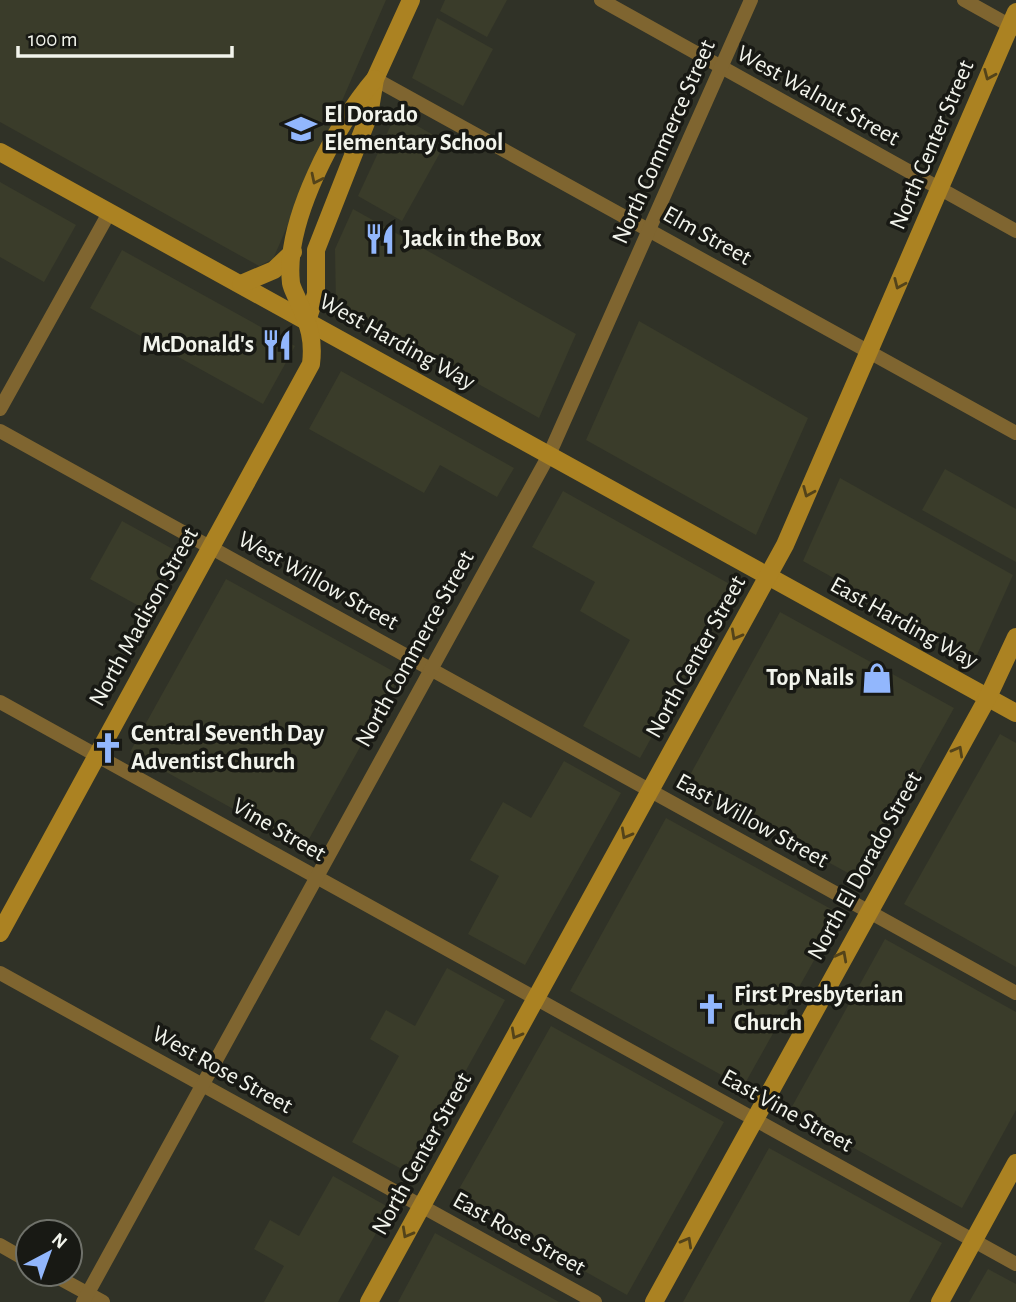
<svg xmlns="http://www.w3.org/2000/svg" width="1016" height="1302" viewBox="0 0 1016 1302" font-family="'Alegreya Sans',sans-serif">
  <rect width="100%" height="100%" fill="#303227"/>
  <!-- built -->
  <g fill="#3a3c2a">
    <path d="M0,0H386L273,259L259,266L0,122Z"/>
    <path d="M445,0H507L487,37L440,11Z"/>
    <path d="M437,18L493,49L463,106L412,78Z"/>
    <path d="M396,114L446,142L402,221L358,196Z"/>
    <path d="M0,182L76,225L44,282L0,257Z"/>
    <path d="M353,209L576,334L539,418L336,304L335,249Z"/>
    <path d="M122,250L295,346L263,404L90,308Z"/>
    <path d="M639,321L808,418L756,535L586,440Z"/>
    <path d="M341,371L514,468L497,497L440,465L424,493L309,429Z"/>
    <path d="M945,469L1016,509V562L922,510Z"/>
    <path d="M840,478L1013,575L976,657L803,561Z"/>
    <path d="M563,491L735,587L640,758L583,726L630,640L580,611L595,582L532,547Z"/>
    <path d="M122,521L180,553L148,611L90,579Z"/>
    <path d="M226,579L400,675L304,848L130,752Z"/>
    <path d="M780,612L954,708L859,879L685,784Z"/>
    <path d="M1000,734L1016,743V967L904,904Z"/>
    <path d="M564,761L621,793L525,965L468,934L499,876L470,860L503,802L531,818Z"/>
    <path d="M666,818L840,914L743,1087L570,991Z"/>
    <path d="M885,939L1016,1012V1110L962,1208L789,1112Z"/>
    <path d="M447,968L505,1000L409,1173L352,1142L399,1056L370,1039L386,1010L415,1026Z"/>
    <path d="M551,1026L724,1122L627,1295L454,1198Z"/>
    <path d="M769,1148L942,1243L909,1302H683Z"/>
    <path d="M333,1176L390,1208L338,1302H264L284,1266L254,1249L270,1220L299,1236Z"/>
    <path d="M435,1233L559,1302H398Z"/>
    <path d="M988,1269L1016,1284V1302H969Z"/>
  </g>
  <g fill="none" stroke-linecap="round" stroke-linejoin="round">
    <!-- street -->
    <g stroke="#7f6530" stroke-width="14">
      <path d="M601,0L1016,231"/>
      <path d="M964,0L1016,29"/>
      <path d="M375,79L1016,433"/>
      <path d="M0,409L109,213"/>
      <path d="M0,431L1016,993"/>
      <path d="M0,702L1016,1264"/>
      <path d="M0,973L595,1302"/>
      <path d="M0,1245L28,1261"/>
      <path d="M52,1274L103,1302"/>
      <path d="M83,1302L549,455L751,0"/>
    </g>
    <!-- secondary -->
    <g stroke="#ab8222" stroke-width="18">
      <path d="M0,152L1016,713"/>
      <path d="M241,284L274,270L293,252"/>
      <path d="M307,321L316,294V250L369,115L375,79L411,0"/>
      <path d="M0,933L311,364C314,340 309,325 299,303C297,297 292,289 291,283C284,221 336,124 375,79"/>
      <path d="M369,1302L785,545L1016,12"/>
      <path d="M654,1302L988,697L1016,637"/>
      <path d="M940,1302L1016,1163"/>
    </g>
  </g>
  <!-- one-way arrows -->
  <defs><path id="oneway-chevron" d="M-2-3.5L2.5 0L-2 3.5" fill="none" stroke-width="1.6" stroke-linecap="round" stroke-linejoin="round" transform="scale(1.75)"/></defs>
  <g stroke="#53431a">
    <use href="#oneway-chevron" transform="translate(989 75) rotate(113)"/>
    <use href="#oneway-chevron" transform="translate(316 179) rotate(116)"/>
    <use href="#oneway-chevron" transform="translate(899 284) rotate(114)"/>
    <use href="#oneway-chevron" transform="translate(808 492) rotate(113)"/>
    <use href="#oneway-chevron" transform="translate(736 635) rotate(119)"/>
    <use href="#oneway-chevron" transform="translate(958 751) rotate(-61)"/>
    <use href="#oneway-chevron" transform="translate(626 834) rotate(119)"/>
    <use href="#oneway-chevron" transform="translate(842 956) rotate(-62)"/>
    <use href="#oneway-chevron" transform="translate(516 1034) rotate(119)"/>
    <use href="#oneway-chevron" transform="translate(407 1233) rotate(119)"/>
    <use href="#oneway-chevron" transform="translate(687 1242) rotate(-61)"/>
  </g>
  <!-- icons -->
  <defs>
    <symbol id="school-bare" viewBox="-9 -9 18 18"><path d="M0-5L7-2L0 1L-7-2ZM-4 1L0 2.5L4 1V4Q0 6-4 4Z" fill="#92b7fd" stroke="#181914" stroke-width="2.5" paint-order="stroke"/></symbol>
    <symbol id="restaurant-bare" viewBox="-9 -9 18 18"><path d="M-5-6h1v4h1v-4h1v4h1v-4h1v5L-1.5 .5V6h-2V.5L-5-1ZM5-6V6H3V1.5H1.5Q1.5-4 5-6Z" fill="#92b7fd" stroke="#181914" stroke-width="2.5" paint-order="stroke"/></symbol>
    <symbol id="shop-bare" viewBox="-9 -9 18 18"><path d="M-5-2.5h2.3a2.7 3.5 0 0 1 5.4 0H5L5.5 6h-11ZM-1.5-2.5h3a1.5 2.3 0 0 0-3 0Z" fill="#92b7fd" stroke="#181914" stroke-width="2.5" paint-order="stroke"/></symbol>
    <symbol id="church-bare" viewBox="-9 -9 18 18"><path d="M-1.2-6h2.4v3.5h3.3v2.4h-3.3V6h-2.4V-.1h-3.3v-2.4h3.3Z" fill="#92b7fd" stroke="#181914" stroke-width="2.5" paint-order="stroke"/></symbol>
  </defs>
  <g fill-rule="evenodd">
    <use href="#school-bare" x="279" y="107" width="44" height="44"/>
    <use href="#restaurant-bare" x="358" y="217" width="44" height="44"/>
    <use href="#restaurant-bare" x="255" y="323" width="44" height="44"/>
    <use href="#shop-bare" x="855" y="656" width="44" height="44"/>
    <use href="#church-bare" x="86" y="726" width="44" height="44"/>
    <use href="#church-bare" x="689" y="987" width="44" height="44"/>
  </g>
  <g text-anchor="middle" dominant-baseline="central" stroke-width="7" stroke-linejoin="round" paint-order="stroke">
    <!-- street labels -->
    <g font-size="24" fill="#f2f4ec" stroke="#181914">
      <text transform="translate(818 96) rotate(29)">West Walnut Street</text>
      <text transform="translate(664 142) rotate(-66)">North Commerce Street</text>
      <text transform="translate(932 145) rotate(-67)">North Center Street</text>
      <text transform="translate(707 236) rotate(29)">Elm Street</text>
      <text transform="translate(397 342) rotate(29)">West Harding Way</text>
      <text transform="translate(318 581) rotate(29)">West Willow Street</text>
      <text transform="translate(144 617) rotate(-61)">North Madison Street</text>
      <text transform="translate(904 623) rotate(29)">East Harding Way</text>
      <text transform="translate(415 649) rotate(-61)">North Commerce Street</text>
      <text transform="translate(696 657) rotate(-61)">North Center Street</text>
      <text transform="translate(752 821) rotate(29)">East Willow Street</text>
      <text transform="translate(279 830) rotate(30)">Vine Street</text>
      <text transform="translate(865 866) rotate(-61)">North El Dorado Street</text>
      <text transform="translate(222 1070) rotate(29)">West Rose Street</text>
      <text transform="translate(787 1111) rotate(29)">East Vine Street</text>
      <text transform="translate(422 1154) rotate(-61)">North Center Street</text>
      <text transform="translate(519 1234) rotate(29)">East Rose Street</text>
    </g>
    <!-- poi labels -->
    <g font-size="24" font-weight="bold" fill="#f2f4ec" stroke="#181914" text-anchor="start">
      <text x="324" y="115">El Dorado<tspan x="324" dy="28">Elementary School</tspan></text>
      <text x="403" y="239">Jack in the Box</text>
      <text x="254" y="345" text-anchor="end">McDonald's</text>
      <text x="854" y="678" text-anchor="end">Top Nails</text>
      <text x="131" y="734">Central Seventh Day<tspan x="131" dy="28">Adventist Church</tspan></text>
      <text x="734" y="995">First Presbyterian<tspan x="734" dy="28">Church</tspan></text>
    </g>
  </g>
  <!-- north arrow -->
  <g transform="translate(49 1253) rotate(41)"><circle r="33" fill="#181914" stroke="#6f716a" stroke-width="2"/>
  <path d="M0-5L12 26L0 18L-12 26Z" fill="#92b7fd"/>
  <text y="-10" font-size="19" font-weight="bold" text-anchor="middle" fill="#f2f4ec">N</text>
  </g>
  <!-- scale -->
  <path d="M18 46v10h214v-10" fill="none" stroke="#f2f4ec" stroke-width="3.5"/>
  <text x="28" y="46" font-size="21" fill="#f2f4ec" stroke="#181914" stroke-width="5" paint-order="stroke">100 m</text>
</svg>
